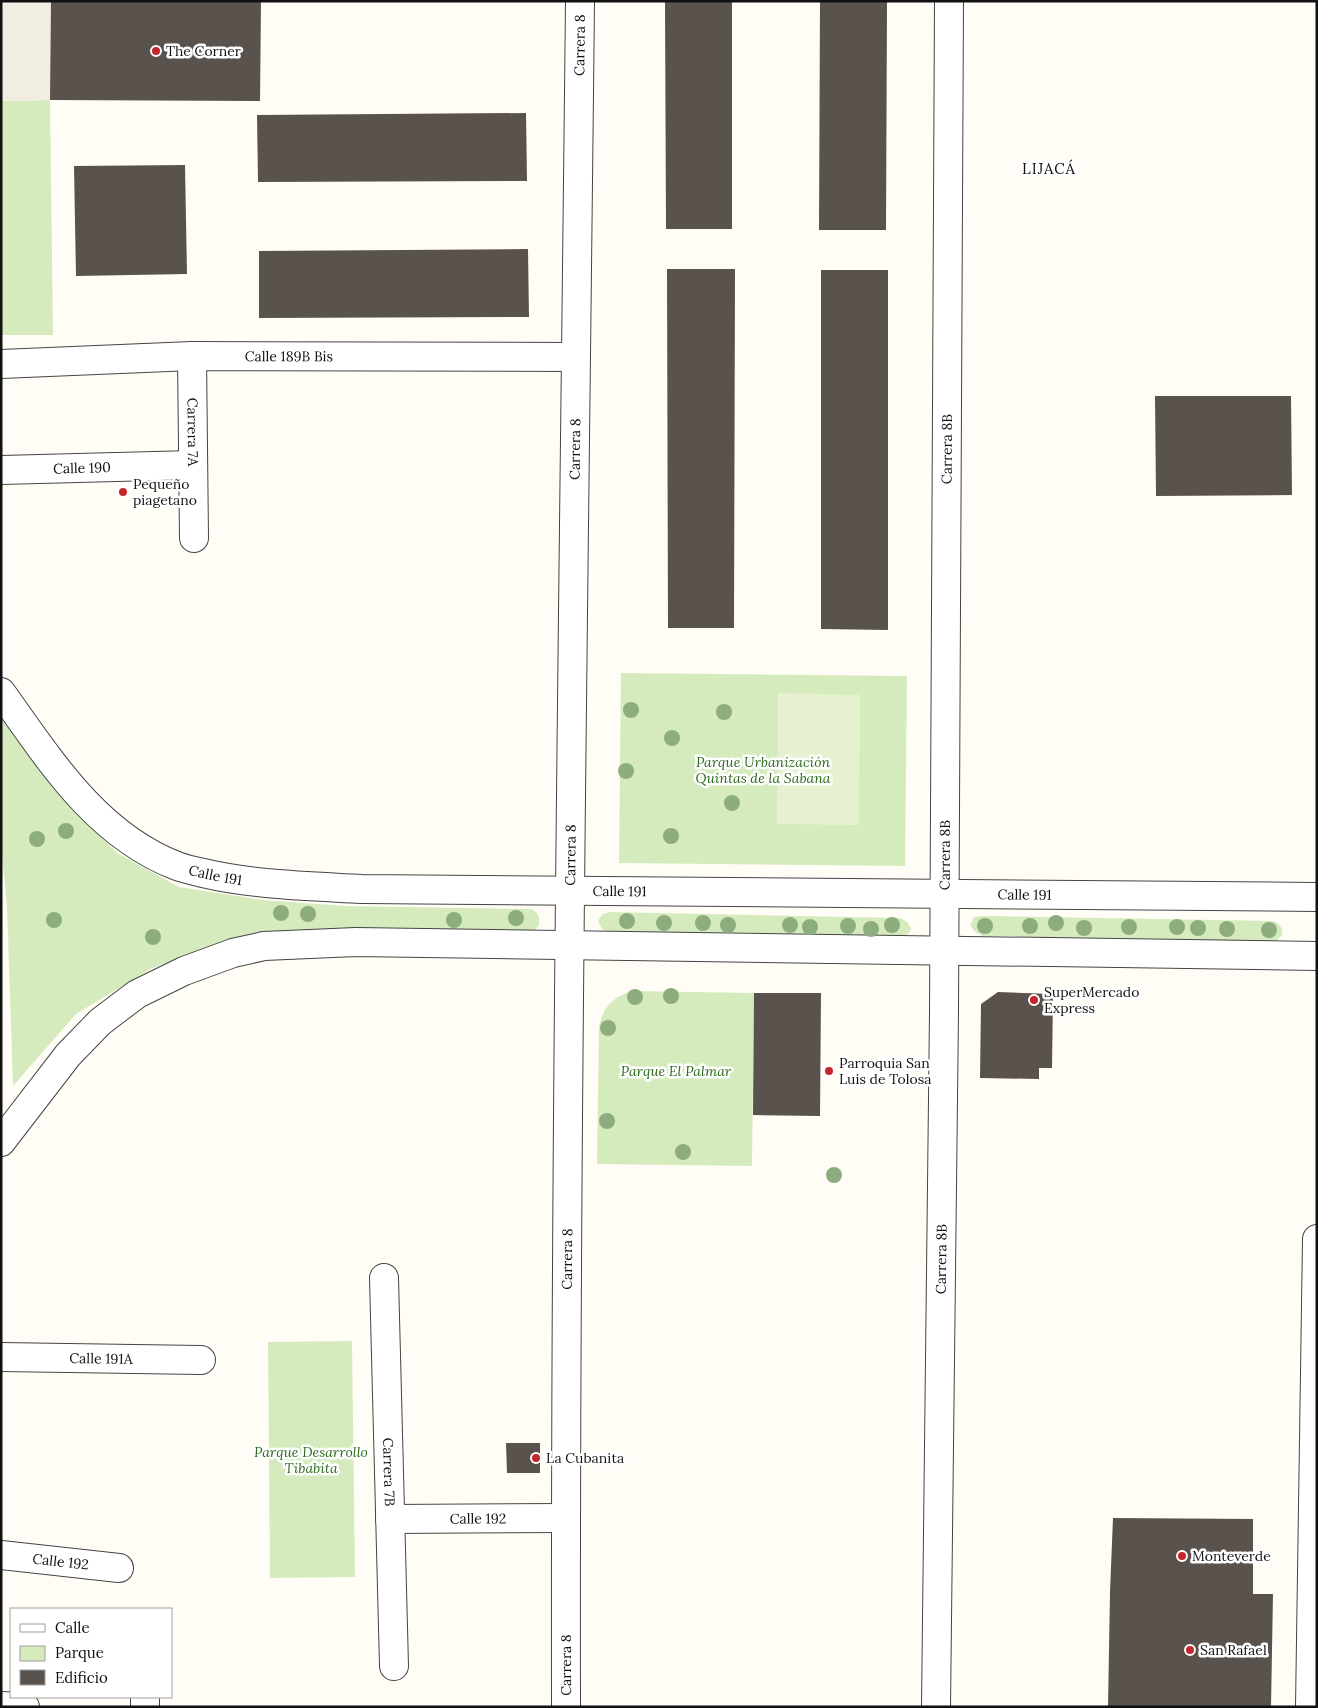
<svg xmlns="http://www.w3.org/2000/svg" width="1318" height="1708" viewBox="0 0 1318 1708" font-family="Lora,serif">
  <rect width="100%" height="100%" fill="#fffdf5"/>
  <!-- green -->
  <g fill="#d5ebbd">
    <path d="M50,100L53,335H1V101Z"/>
    <path d="M621,673L907,676L905,866L619,863Z"/>
    <path d="M1,716L55,788L117,853L179,887L263,900L345,906L530,909C538,911 540,917 539,925L534,931L238,938L152,968L76,1014L13,1086L7,905L1,845Z"/>
    <path d="M611,912L900,918L907,922L911,928L910,932L904,937L610,932L602,929L598,921L602,914Z"/>
    <path d="M983,916L1272,921C1280,923 1283,928 1282,935L1277,940L1271,941L983,936L975,932L970,925L974,917Z"/>
    <path d="M633,991L754,993L752,1166L597,1164L599,1027C604,1005 613,997 633,991Z"/>
    <path d="M352,1341L355,1577L270,1578L268,1342Z"/>
  </g>
  <!-- pitch -->
  <path fill="#e6f2cf" d="M778,693L860,695L859,825L777,824Z"/>
  <!-- plaza -->
  <path fill="#f1ede2" d="M3,1H51L50,100L1,101V7Z"/>
  <!-- building -->
  <g fill="#5a524d">
    <path d="M51,1H261L260,101L50,100Z"/>
    <path d="M665,1H732V229H666Z"/>
    <path d="M820,1H887L886,230H819Z"/>
    <path d="M526,113L527,181L258,182L257,115Z"/>
    <path d="M185,165L187,274L76,276L74,166Z"/>
    <path d="M528,249L529,317L259,318V251Z"/>
    <path d="M667,269H735L734,628H668Z"/>
    <path d="M821,270H888V630L821,629Z"/>
    <path d="M1155,396H1291L1292,495L1156,496Z"/>
    <path d="M998,992L1053,994L1052,1068H1039V1079L980,1078L981,1004Z"/>
    <path d="M754,993H821L820,1116L753,1115Z"/>
    <path d="M506,1443H540V1473H507Z"/>
    <path d="M1113,1518L1253,1519V1594H1273L1271,1707H1108L1110,1592Z"/>
  </g>
  <g fill="none" stroke-linecap="round" stroke-linejoin="round">
    <defs>
      <g id="minor">
        <path id="s1" d="M192,356L194,538"/>
        <path id="s2" d="M1,364L192,356L576,357"/>
        <path id="s3" d="M1,470L193,465"/>
        <path id="s4" d="M384,1278L394,1666"/>
        <path id="s5" d="M1,1357L201,1360"/>
        <path id="s6" d="M390,1519L566,1518"/>
        <path id="s7" d="M1,1555L119,1568"/>
        <path d="M1,1706L25,1707"/>
        <path d="M145,1707V1697"/>
        <path id="s8" d="M566,1707C565,1138 574,570 580,1"/>
        <path id="s9" d="M936,1707L944,1012L949,1"/>
        <path d="M1310,1707L1317,1239"/>
      </g>
      <g id="tertiary">
        <path id="s10" d="M1,692C49,759 96,835 177,866C185,869 194,871 203,873C254,885 309,886 362,889L1317,897"/>
        <path d="M1,1142L68,1055L100,1022L137,994L184,971L233,953L264,946L356,942L1317,956"/>
      </g>
    </defs>
    <!-- minor casing -->
    <use href="#minor" stroke="#444" stroke-width="30"/>
    <!-- tertiary casing -->
    <use href="#tertiary" stroke="#444" stroke-width="30"/>
    <!-- minor -->
    <use href="#minor" stroke="#fff" stroke-width="28"/>
    <!-- tertiary -->
    <use href="#tertiary" stroke="#fff" stroke-width="28"/>
  </g>
  <!-- trees -->
  <g fill="#8dad7f">
    <circle cx="631" cy="710" r="8"/>
    <circle cx="724" cy="712" r="8"/>
    <circle cx="672" cy="738" r="8"/>
    <circle cx="626" cy="771" r="8"/>
    <circle cx="732" cy="803" r="8"/>
    <circle cx="66" cy="831" r="8"/>
    <circle cx="671" cy="836" r="8"/>
    <circle cx="37" cy="839" r="8"/>
    <circle cx="281" cy="913" r="8"/>
    <circle cx="308" cy="914" r="8"/>
    <circle cx="516" cy="918" r="8"/>
    <circle cx="54" cy="920" r="8"/>
    <circle cx="454" cy="920" r="8"/>
    <circle cx="627" cy="921" r="8"/>
    <circle cx="664" cy="923" r="8"/>
    <circle cx="703" cy="923" r="8"/>
    <circle cx="1056" cy="923" r="8"/>
    <circle cx="728" cy="925" r="8"/>
    <circle cx="790" cy="925" r="8"/>
    <circle cx="892" cy="925" r="8"/>
    <circle cx="848" cy="926" r="8"/>
    <circle cx="985" cy="926" r="8"/>
    <circle cx="1030" cy="926" r="8"/>
    <circle cx="810" cy="927" r="8"/>
    <circle cx="1129" cy="927" r="8"/>
    <circle cx="1177" cy="927" r="8"/>
    <circle cx="1084" cy="928" r="8"/>
    <circle cx="1198" cy="928" r="8"/>
    <circle cx="871" cy="929" r="8"/>
    <circle cx="1227" cy="929" r="8"/>
    <circle cx="1269" cy="930" r="8"/>
    <circle cx="153" cy="937" r="8"/>
    <circle cx="671" cy="996" r="8"/>
    <circle cx="635" cy="997" r="8"/>
    <circle cx="608" cy="1028" r="8"/>
    <circle cx="607" cy="1121" r="8"/>
    <circle cx="683" cy="1152" r="8"/>
    <circle cx="834" cy="1175" r="8"/>
  </g>
  <!-- markers -->
  <g fill="#c4262e" stroke="#fff" stroke-width="2">
    <circle cx="156" cy="51" r="5"/>
    <circle cx="123" cy="492" r="5"/>
    <circle cx="1034" cy="1000" r="5"/>
    <circle cx="829" cy="1071" r="5"/>
    <circle cx="536" cy="1458" r="5"/>
    <circle cx="1182" cy="1556" r="5"/>
    <circle cx="1190" cy="1650" r="5"/>
  </g>
  <g text-anchor="middle" dominant-baseline="central" stroke-width="5" stroke-linejoin="round" paint-order="stroke">
    <!-- street labels -->
    <g font-size="14" fill="#111" stroke="#fff">
      <text stroke="none"><textPath href="#s8" startOffset="1662">Carrera 8</textPath></text>
      <text stroke="none"><textPath href="#s2" startOffset="288">Calle 189B Bis</textPath></text>
      <text stroke="none"><textPath href="#s1" startOffset="76">Carrera 7A</textPath></text>
      <text stroke="none"><textPath href="#s8" startOffset="1258">Carrera 8</textPath></text>
      <text stroke="none"><textPath href="#s9" startOffset="1258">Carrera 8B</textPath></text>
      <text stroke="none"><textPath href="#s3" startOffset="81">Calle 190</textPath></text>
      <text stroke="none"><textPath href="#s8" startOffset="852">Carrera 8</textPath></text>
      <text stroke="none"><textPath href="#s9" startOffset="852">Carrera 8B</textPath></text>
      <text stroke="none"><textPath href="#s10" startOffset="291">Calle 191</textPath></text>
      <text stroke="none"><textPath href="#s10" startOffset="696">Calle 191</textPath></text>
      <text stroke="none"><textPath href="#s10" startOffset="1101">Calle 191</textPath></text>
      <text stroke="none"><textPath href="#s8" startOffset="448">Carrera 8</textPath></text>
      <text stroke="none"><textPath href="#s9" startOffset="448">Carrera 8B</textPath></text>
      <text stroke="none"><textPath href="#s5" startOffset="100">Calle 191A</textPath></text>
      <text stroke="none"><textPath href="#s4" startOffset="194">Carrera 7B</textPath></text>
      <text stroke="none"><textPath href="#s6" startOffset="88">Calle 192</textPath></text>
      <text stroke="none"><textPath href="#s7" startOffset="60">Calle 192</textPath></text>
      <text stroke="none"><textPath href="#s8" startOffset="42">Carrera 8</textPath></text>
    </g>
    <!-- poi labels -->
    <g font-size="14" fill="#111" stroke="#fff" text-anchor="start">
      <text x="166" y="51">The Corner</text>
      <text x="133" y="484">Pequeño<tspan x="133" dy="16">piagetano</tspan></text>
      <text x="1044" y="992">SuperMercado<tspan x="1044" dy="16">Express</tspan></text>
      <text x="839" y="1063">Parroquia San<tspan x="839" dy="16">Luis de Tolosa</tspan></text>
      <text x="546" y="1458">La Cubanita</text>
      <text x="1192" y="1556">Monteverde</text>
      <text x="1200" y="1650">San Rafael</text>
    </g>
    <!-- park labels -->
    <g font-size="14" font-style="italic" fill="#2f6b1f" stroke="#fff">
      <text x="763" y="762">Parque Urbanización<tspan x="763" dy="16">Quintas de la Sabana</tspan></text>
      <text x="676" y="1071">Parque El Palmar</text>
      <text x="311" y="1452">Parque Desarrollo<tspan x="311" dy="16">Tibabita</tspan></text>
    </g>
    <!-- neighbourhood labels -->
    <g font-size="15" letter-spacing="1" fill="#111" stroke="#fff">
      <text x="1049" y="168">LIJACÁ</text>
    </g>
  </g>
  <!-- border -->
  <rect width="1318" height="1708" fill="none" stroke="#111111" stroke-width="5"/>
  <!-- legend -->
  <rect x="10" y="1608" width="162" height="90" fill="#ffffff" stroke="#a0a0a0"/>
  <rect x="20" y="1624" width="25" height="8" fill="#ffffff" stroke="#a0a0a0"/>
  <text x="55" y="1633" font-size="15" fill="#111111">Calle</text>
  <rect x="20" y="1646" width="25" height="15" fill="#d5ebbd" stroke="#a0a0a0"/>
  <text x="55" y="1658" font-size="15" fill="#111111">Parque</text>
  <rect x="20" y="1670" width="25" height="15" fill="#5a524d" stroke="#a0a0a0"/>
  <text x="55" y="1683" font-size="15" fill="#111111">Edificio</text>
</svg>
